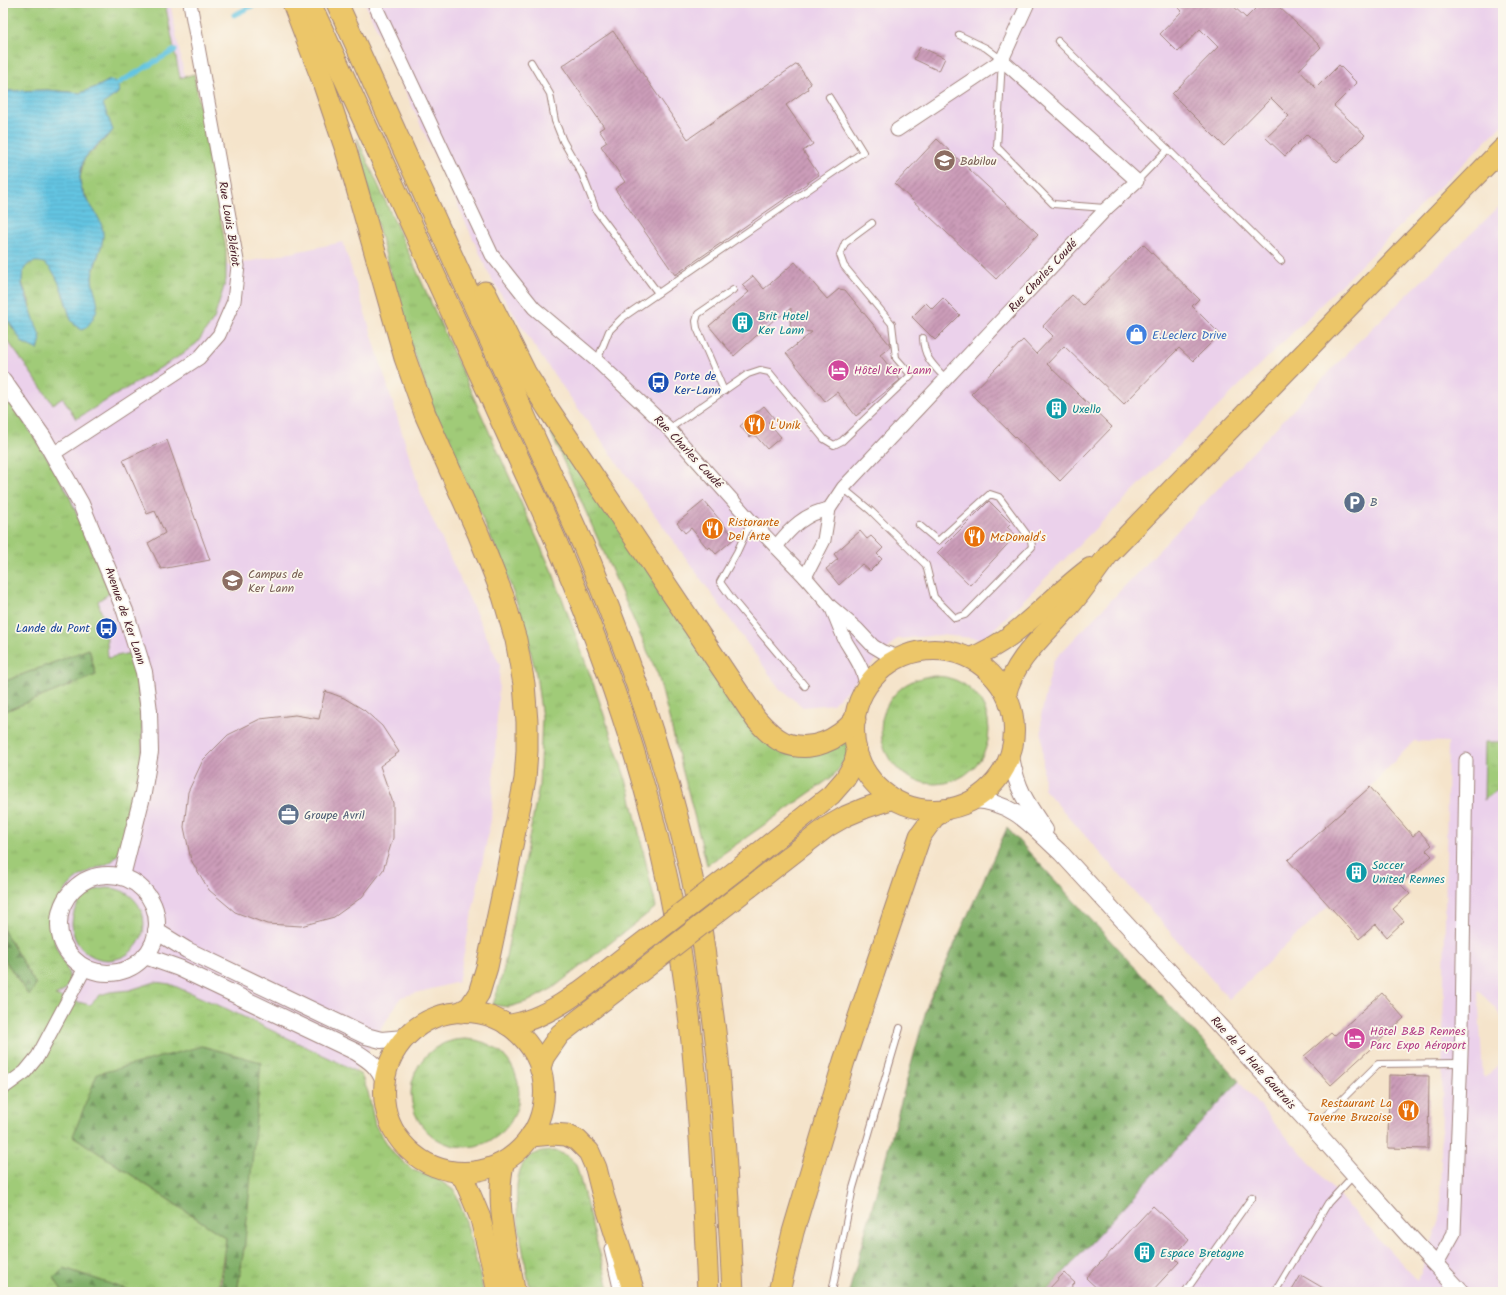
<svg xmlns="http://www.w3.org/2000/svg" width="1506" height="1295" viewBox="0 0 1506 1295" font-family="Kalam,sans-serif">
  <defs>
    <pattern id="grass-tufts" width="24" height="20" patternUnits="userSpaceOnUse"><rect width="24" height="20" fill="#a0cb78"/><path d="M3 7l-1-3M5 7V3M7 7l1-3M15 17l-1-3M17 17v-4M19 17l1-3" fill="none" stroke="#8bae68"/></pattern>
    <pattern id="forest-firs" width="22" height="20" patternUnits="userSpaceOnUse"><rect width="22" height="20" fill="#80af68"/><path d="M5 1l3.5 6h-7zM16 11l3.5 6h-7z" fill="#6b8e56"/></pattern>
    <pattern id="water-rules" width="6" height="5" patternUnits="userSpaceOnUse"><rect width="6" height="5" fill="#64c5e2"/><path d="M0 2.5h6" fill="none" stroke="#58a9c2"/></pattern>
    <pattern id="building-hatch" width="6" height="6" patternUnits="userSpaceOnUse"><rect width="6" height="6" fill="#cc9db9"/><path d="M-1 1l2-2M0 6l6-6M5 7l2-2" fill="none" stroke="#a87f97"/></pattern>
  </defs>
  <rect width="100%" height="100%" fill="#fbf7ec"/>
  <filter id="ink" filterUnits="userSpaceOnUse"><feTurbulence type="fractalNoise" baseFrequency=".025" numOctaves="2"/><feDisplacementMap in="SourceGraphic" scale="8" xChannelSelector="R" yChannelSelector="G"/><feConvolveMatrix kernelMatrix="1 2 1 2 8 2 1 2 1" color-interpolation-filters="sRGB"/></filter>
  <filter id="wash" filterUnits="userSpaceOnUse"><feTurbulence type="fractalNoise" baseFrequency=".012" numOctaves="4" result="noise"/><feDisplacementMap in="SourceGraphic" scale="16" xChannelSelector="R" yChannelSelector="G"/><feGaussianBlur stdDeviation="0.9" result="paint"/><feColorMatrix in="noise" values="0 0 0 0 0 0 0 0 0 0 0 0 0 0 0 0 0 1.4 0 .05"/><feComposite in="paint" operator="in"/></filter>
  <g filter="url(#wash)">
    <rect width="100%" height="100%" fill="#f5e4cb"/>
    <!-- built -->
    <g fill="#ebd1eb">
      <path d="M3,3H170L185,80L207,152L228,266L343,242L422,497L500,665L491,820L458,982L401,997L342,1092L164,1008L3,1086Z"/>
      <path d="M365,3H1503V124L984,639L940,635L897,639L833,704L803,707L780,689L542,358L492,280Z"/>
      <path d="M1503,203V1018L1478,989L1483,1078L1503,1063V1292H1046L1239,1081L1276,1125L1350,1208L1418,1281L1440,1219L1448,742L1414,741L1370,787L1288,860L1329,905L1229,999L1044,789L1041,716L1053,661L1358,342Z"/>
    </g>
    <!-- grass -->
    <g fill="url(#grass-tufts)" stroke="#757552">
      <path d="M3,3H165L180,78L194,74L226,249V280L214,319L197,343L178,357L76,419L63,398L53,404L8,341L5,343L3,342V313L23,343C26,333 30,321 31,310C31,298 20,287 22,274C24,268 27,263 34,261C57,257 65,304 71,320L96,298L93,289L92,277L103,238L88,200L81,188L80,178L84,159L110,134L102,104L118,93L110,80L99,86L80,93L48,90L3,91Z"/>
      <path d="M357,138L554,576L596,691L629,789L656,907L553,988L529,1001L509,1007L493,1005L503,972L539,786L542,718L536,674L522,617L501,560L434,411L409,340L369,194Z"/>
      <path d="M3,391L39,444L68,493L110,593L98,601L106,628L108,658L130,653C140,689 145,727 141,764C139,782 133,800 129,818C126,827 122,849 117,856C113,862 103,866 97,868C76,876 65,886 57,907C53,918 52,934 56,946C63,965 83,984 55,996L90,1005L100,995L110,992L130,990L155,982L170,984L227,1009L344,1065L361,1075L368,1092L375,1125L394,1154L413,1170L439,1180L455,1191L465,1218L482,1283L483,1292H237L245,1242L73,1136L226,1238L218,1292H134L64,1268L54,1278L63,1292H3V957L28,995L36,985L3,929V712L96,675L89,649L3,682Z"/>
      <path d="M539,406L760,737L850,739C849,755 843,765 832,777L707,865L658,675Z"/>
      <circle cx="935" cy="730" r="54"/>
      <path d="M1485,742H1503V786L1484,800Z"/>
      <circle cx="108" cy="924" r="36"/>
      <circle cx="465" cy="1093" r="54"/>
      <path d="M555,1151L566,1155L576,1164L610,1292H530C527,1262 504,1183 526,1160C533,1152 545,1151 555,1151Z"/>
    </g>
    <!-- forest -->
    <g fill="url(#forest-firs)" stroke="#65674a">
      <path d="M89,649L96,675L3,712V682Z"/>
      <path d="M1007,828L1239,1081L1046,1292H849L928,1003Z"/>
      <path d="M3,929L36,985L29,996L3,957Z"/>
      <path d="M202,1046L261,1062L245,1242L237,1292H219L222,1278L226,1238L73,1136L97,1074Z"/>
      <path d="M64,1268L134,1292H63L54,1278Z"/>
    </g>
    <!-- water -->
    <path fill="url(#water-rules)" stroke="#577286" d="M110,80L114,81L119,88L118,93L103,104L113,130L110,134C104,139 86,154 84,160C82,164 80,173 80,178C79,196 98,210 102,227C107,244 93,261 92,278C92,288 99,298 97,308C96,315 89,327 82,330L76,326L71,320C65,303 56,253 31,263C22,267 22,276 22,284L41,339L38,350L23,343L3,313V91L48,90L80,93L99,86Z"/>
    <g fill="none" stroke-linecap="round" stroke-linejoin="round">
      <!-- stream -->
      <g stroke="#64c5e2" stroke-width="5">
        <path d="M234,15L258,3"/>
        <path d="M117,84L175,50"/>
      </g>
    </g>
    <g id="blocks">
      <!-- building -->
      <g fill="url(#building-hatch)">
        <path d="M1174,3H1230L1246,18L1261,3H1275L1321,47L1299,70L1316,88L1339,65L1357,83L1334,106L1365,135L1337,163L1307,134L1285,156L1266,138L1289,116L1271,98L1224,146L1172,94L1218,47L1200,29L1178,52L1160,34L1182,11Z"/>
        <path d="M613,31L688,139L797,64L811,84L807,87L808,89L786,105L813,144L803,151L819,175L675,275L615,189L625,182L601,146L607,142L599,130L604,127L562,66Z"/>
        <path d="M920,47L945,58L939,71L914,59Z"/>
        <path d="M937,139L1038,234L996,279L895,184Z"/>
        <path d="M1143,244L1199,299L1192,306L1220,334L1193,361L1179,348L1124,404L1064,346L1047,364L1112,427L1060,481L971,394L1023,340L1036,354L1053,336L1043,326L1072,295L1083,305Z"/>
        <path d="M795,262L827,299L839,289L845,290L890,345V347L880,355L900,380L856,416L837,392L825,401L786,353L812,332L790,330L791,308L778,318L777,317L734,356L709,326L749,292L742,285L753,276L764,289Z"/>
        <path d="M943,298L960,315L935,340L912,317L926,303L932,309Z"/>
        <path d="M764,406L774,418L768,422L781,437L767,449L754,434L750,437L740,426Z"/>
        <path d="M167,440L210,560L161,569L148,543L165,533L155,511L147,514L123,460Z"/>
        <path d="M704,501L735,538L716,554L710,547L708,549L691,528L685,533L677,523Z"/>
        <path d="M989,501L1011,523L1007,527L1016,535L970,585L937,553Z"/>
        <path d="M860,531L867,539L871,536L883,548L877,554L882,559L870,571L862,564L839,585L826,569L838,559L834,554Z"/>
        <path d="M325,691L344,698L364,710L382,726L399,752L380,766L393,803V838L383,870L362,897L334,917L301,926L267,924L235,912L209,890L191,860L184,827L188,792L203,760L228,735L260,719L295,715L319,719Z"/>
        <path d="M1370,787L1413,836L1419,831L1432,845L1426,850L1432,856L1400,884L1410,894L1393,909L1404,921L1387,937L1376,924L1359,939L1288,860Z"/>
        <path d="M1382,993L1404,1018L1331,1085L1304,1056L1331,1033L1334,1036Z"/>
        <path d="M1389,1075L1429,1076L1428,1149L1388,1148Z"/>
        <path d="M1153,1206L1189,1239L1174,1257L1179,1262L1151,1292H1101L1086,1278Z"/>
        <path d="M1064,1273L1075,1283L1067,1292H1046Z"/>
        <path d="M1301,1275L1330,1292H1291Z"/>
      </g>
    </g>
  </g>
  <g filter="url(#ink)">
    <use href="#blocks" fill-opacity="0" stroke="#a0827b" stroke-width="1"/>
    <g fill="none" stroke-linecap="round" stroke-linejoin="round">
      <defs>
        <g id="service">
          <path d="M959,35L986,48L1002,60L997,147L1053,204L1105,208"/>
          <path d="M1058,41L1281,261"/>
          <path d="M531,62L550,94L555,121L563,141L582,174L596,210L658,293"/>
          <path d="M1137,181L1168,149"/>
          <path d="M923,338C924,358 933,365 946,379"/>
          <path d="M597,361L609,331L622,318L863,152L829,97"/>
          <path d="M724,391L697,328L696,321L698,314L733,290"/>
          <path d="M669,429L748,374L760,370L769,372L824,439L834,445L842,441L911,375L896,358L892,324L844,266L840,255L845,243L872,223"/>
          <path d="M843,488L871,511L926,565L934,597L955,618L965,615L1032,547L1031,540L999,497L990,494L938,541L919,525"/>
          <path d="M751,521L737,552L720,582L733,600L805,686"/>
          <path d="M1314,1127L1378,1064L1460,1063"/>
          <path d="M832,1292L853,1188L900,1028"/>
          <path d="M1185,1292L1252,1197"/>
          <path d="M1275,1292L1328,1203L1354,1175"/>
        </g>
        <g id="minor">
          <path d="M374,3L492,255L534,308L597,361L669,429L751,521L805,577L830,606L857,629L873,646L883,652L900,657"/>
          <path d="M897,130L1002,60L1028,3"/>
          <path d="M53,454L199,358L219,335L234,301L238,266L190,3"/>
          <path d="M776,547C790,528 806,513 829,509"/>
          <path d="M805,577L824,540L829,509L843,488L1107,208L1137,181L1002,60"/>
          <path d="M832,609C837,620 841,632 846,642C855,657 865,670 866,688"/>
          <path d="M3,1088L25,1072L38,1056L85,968"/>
          <path d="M611,1249L621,1292"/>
          <path d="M1436,1265L1454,1233L1462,1028L1466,760"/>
        </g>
        <g id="tertiary">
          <path d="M3,380L43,437L81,504L125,611L144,672L149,711L150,752L143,793L122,876"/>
          <path d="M1011,756C1016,788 1027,804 1045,830"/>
          <path d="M974,800C1015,802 1033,828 1061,853L1313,1128L1409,1236L1461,1292"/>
          <circle cx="108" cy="924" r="49"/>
          <path d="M156,931L187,950L366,1036L381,1040L404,1038"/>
          <path d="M145,956L179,968L356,1052C370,1061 378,1066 384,1082"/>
        </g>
        <g id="primary">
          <circle cx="934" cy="730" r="80"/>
          <path d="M970,658C1018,640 1049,598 1090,568"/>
          <path d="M1006,694C1015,658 1045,635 1068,608C1083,591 1095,572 1109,554L1503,148"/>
          <path d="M747,862L831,795L845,779L854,764L857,751"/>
          <path d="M750,887L827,827L846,816L865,808L892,799"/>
          <circle cx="464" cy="1092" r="80"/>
          <path d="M507,1025C552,1020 595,979 629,953"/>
          <path d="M540,1069L544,1057L560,1034L634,977"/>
          <path d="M504,1162C494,1202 508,1252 515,1292"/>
          <path d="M457,1173L464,1179L480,1217L493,1270L497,1292"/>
        </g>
        <g id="trunk">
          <path d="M293,3L322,79L346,150L405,358L425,414L478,533L503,596L516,640L524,684L527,722V751L525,779L504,887L487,967L479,993L470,1007L461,1012"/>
          <path d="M310,3C370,134 430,265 490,396C514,450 540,503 563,558C606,660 645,775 668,883C696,1018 702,1155 708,1292"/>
          <path d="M337,3L585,549C628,652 665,760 690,869C699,907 704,947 709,986C712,1010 716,1035 718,1059C725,1136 729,1214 733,1292"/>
          <path d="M485,292L525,372L547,407L756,719C764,728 773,738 785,743C811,753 838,740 855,720"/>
          <path d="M531,1136L552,1134L566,1135L577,1140L589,1152L596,1168L602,1192L634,1292"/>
          <path d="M779,1292L793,1232L844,1061L920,836L934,817L944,810"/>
        </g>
      </defs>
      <!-- service casing -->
      <use href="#service" stroke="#a0827b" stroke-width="8"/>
      <!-- minor casing -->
      <use href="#minor" stroke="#a0827b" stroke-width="15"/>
      <!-- tertiary casing -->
      <use href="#tertiary" stroke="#a0827b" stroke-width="18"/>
      <!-- primary casing -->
      <use href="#primary" stroke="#a0827b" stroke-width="22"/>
      <!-- trunk casing -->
      <use href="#trunk" stroke="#a0827b" stroke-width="23"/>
      <!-- service -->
      <use href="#service" stroke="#fff" stroke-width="6"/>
      <!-- minor -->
      <use href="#minor" stroke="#fff" stroke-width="13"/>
      <!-- tertiary -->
      <use href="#tertiary" stroke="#fff" stroke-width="16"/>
      <!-- primary -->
      <use href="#primary" stroke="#ecc669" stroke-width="20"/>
      <!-- trunk -->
      <use href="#trunk" stroke="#ecc669" stroke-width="21"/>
      <defs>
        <g id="primary-bridge">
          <path d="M629,953L747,862"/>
          <path d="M634,977L750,887"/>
        </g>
      </defs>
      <!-- primary-bridge casing -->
      <use href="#primary-bridge" stroke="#a0827b" stroke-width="22" stroke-linecap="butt"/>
      <!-- primary-bridge -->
      <use href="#primary-bridge" stroke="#ecc669" stroke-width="20"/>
    </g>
  </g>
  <!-- icons -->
  <defs>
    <symbol id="school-disc" viewBox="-11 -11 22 22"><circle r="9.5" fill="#8d6e63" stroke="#fbf7ec"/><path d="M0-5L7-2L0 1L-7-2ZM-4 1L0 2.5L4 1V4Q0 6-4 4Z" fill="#fff"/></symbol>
    <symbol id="building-disc" viewBox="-11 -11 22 22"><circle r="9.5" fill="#0f9aa8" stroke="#fbf7ec"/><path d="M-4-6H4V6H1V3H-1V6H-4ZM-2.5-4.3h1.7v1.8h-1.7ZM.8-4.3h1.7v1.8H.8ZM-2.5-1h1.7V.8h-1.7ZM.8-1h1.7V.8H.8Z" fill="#fff"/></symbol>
    <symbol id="shop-disc" viewBox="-11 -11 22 22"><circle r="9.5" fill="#3f7fe0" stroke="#fbf7ec"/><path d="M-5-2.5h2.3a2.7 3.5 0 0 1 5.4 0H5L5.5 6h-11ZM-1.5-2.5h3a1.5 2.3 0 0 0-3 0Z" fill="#fff"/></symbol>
    <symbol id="hotel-disc" viewBox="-11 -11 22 22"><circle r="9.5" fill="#d1479c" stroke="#fbf7ec"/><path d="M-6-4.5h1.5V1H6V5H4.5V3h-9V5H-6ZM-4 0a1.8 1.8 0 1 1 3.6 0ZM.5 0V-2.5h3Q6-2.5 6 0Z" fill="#fff"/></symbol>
    <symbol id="bus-disc" viewBox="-11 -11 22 22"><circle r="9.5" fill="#1a4fb4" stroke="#fbf7ec"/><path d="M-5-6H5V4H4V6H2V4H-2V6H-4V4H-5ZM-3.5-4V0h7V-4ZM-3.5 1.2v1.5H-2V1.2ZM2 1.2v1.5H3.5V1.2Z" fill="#fff"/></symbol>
    <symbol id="restaurant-disc" viewBox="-11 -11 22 22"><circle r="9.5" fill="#e8710a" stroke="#fbf7ec"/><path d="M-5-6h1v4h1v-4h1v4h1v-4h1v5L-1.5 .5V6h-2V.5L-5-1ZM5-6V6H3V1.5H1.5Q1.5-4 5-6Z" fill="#fff"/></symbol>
    <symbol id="parking-disc" viewBox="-11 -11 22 22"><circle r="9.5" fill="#5c6f8a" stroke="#fbf7ec"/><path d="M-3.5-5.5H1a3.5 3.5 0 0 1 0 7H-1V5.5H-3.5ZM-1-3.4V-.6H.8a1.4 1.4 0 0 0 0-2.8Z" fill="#fff"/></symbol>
    <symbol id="university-disc" viewBox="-11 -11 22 22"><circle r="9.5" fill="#8d6e63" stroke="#fbf7ec"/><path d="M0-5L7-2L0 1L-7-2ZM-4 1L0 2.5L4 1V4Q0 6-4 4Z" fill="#fff"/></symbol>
    <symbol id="office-disc" viewBox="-11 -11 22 22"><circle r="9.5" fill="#5c6f8a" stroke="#fbf7ec"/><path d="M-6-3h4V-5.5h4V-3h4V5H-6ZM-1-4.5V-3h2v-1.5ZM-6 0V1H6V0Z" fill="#fff"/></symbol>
  </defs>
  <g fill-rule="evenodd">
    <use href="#school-disc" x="932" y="148" width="25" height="25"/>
    <use href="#building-disc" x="730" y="310" width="25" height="25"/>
    <use href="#shop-disc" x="1124" y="322" width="25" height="25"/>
    <use href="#hotel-disc" x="826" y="358" width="25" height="25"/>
    <use href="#bus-disc" x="646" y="370" width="25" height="25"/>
    <use href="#building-disc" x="1044" y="396" width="25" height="25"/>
    <use href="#restaurant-disc" x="742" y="412" width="25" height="25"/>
    <use href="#parking-disc" x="1342" y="490" width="25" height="25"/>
    <use href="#restaurant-disc" x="700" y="516" width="25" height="25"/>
    <use href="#restaurant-disc" x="962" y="524" width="25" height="25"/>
    <use href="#university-disc" x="220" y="568" width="25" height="25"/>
    <use href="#bus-disc" x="94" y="616" width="25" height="25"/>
    <use href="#office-disc" x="276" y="802" width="25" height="25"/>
    <use href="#building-disc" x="1344" y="860" width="25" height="25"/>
    <use href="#hotel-disc" x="1342" y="1026" width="25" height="25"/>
    <use href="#restaurant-disc" x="1396" y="1098" width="25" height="25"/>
    <use href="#building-disc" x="1132" y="1240" width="25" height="25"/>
  </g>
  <g text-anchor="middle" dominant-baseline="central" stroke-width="3.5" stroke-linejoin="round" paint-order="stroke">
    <!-- education labels -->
    <g font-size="12" fill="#785e54" stroke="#fbf7ec" text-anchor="start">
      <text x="960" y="161">Babilou</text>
      <text x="248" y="574">Campus de<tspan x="248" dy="14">Ker Lann</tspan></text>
    </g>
    <!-- street labels -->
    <g font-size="12" fill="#4a1f2b" stroke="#fbf7ec">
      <text transform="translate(229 224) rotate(81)">Rue Louis Blériot</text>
      <text transform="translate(1043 276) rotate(-47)">Rue Charles Coudé</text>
      <text transform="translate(688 452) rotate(47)">Rue Charles Coudé</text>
      <text transform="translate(125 616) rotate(71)">Avenue de Ker Lann</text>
      <text transform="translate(1253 1063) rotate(48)">Rue de la Haie Gautrais</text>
    </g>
    <!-- culture labels -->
    <g font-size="12" fill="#0d838f" stroke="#fbf7ec" text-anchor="start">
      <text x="758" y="316">Brit Hotel<tspan x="758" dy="14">Ker Lann</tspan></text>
      <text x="1072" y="409">Uxello</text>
      <text x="1372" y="865">Soccer<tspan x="1372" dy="14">United Rennes</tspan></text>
      <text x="1160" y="1253">Espace Bretagne</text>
    </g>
    <!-- shop labels -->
    <g font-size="12" fill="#366cbe" stroke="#fbf7ec" text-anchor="start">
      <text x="1152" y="335">E.Leclerc Drive</text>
    </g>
    <!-- hotel labels -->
    <g font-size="12" fill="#b23c85" stroke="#fbf7ec" text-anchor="start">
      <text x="854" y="370">Hôtel Ker Lann</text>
      <text x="1370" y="1031">Hôtel B&amp;B Rennes<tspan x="1370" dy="14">Parc Expo Aéroport</tspan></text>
    </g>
    <!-- transit labels -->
    <g font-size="12" fill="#164399" stroke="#fbf7ec" text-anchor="start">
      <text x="674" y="376">Porte de<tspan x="674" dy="14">Ker-Lann</tspan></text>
      <text x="90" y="628" text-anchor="end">Lande du Pont</text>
    </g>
    <!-- food labels -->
    <g font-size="12" fill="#c56008" stroke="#fbf7ec" text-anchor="start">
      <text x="770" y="425">L'Unik</text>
      <text x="728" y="522">Ristorante<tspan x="728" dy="14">Del Arte</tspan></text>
      <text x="990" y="537">McDonald's</text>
      <text x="1392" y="1103" text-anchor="end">Restaurant La<tspan x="1392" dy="14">Taverne Bruzoise</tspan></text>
    </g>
    <!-- service labels -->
    <g font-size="12" fill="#4e5e75" stroke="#fbf7ec" text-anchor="start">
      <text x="1370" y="502">B</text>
      <text x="304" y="815">Groupe Avril</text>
    </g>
  </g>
  <!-- margin -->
  <rect width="1506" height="1295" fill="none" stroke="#fbf7ec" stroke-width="16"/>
</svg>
